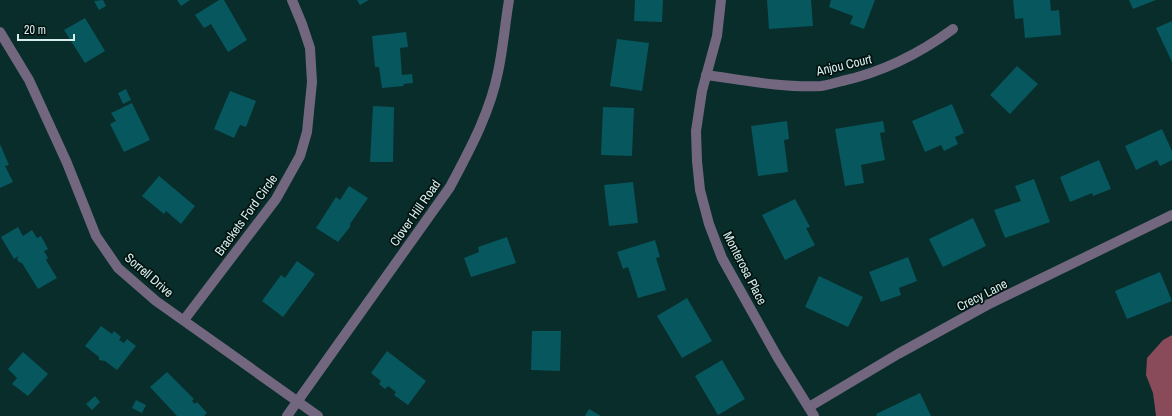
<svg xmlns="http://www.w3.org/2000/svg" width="1172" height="416" viewBox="0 0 1172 416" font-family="'Archivo Narrow',sans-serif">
  <rect width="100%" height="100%" fill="#082d2a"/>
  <!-- forest -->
  <path fill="#894a59" d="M1172,335V416H1156L1153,393L1146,375L1147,358L1163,340Z"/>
  <!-- building -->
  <g fill="#07575e">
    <path d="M103,0L106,6L99,10L94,1Z"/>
    <path d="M177,0H190L181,6Z"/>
    <path d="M219,0H224L247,40L228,52L211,24L204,28L195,15Z"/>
    <path d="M357,0H369L360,5Z"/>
    <path d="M635,0H663L662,22L634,21Z"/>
    <path d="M767,0H811L813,26L769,29Z"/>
    <path d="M831,0H875L864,29L850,24L853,16L829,7Z"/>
    <path d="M1013,0H1050L1051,11L1059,10L1061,35L1025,38L1023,18L1015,19Z"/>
    <path d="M1129,0H1156L1133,9Z"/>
    <path d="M85,18L105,51L85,63L64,30Z"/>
    <path d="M1172,21V62L1156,28Z"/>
    <path d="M406,32L408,47L400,48L402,75L412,74L413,83L403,84L404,86L382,88L379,67H375L372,36Z"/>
    <path d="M617,39L649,43L642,91L610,86Z"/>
    <path d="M1017,66L1038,84L1010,114L990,95Z"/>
    <path d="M126,89L131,100L123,104L118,93Z"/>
    <path d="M230,91L256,101L246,127L240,125L234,138L214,129Z"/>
    <path d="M132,103L150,140L124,152L110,124L116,121L111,113Z"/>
    <path d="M952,104L964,133L955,137L958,144L944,151L941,145L925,152L912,121Z"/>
    <path d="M373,106L394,107L393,162H370Z"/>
    <path d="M603,107L634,108L632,156L601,155Z"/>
    <path d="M787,121L789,139L784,140L788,172L758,176L751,126Z"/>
    <path d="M883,121L885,132L880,133L885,160L861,165L864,183L845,186L835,129Z"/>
    <path d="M1162,129L1172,151V160L1160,166L1157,160L1136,170L1125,146Z"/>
    <path d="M0,144L9,165L5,166L13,182L0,188Z"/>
    <path d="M1099,160L1111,189L1093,196L1092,193L1070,202L1060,177Z"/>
    <path d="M159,176L195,206L181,224L166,211L164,214L142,196Z"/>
    <path d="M1034,179L1050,222L1005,238L994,210L1021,201L1015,186Z"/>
    <path d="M633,182L638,223L609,226L604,185Z"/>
    <path d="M349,186L368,198L350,224V227L338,242L316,228L336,197L340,200Z"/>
    <path d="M795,199L810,227L806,228L815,245L785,260L762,215Z"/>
    <path d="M973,218L986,246L943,267L929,239Z"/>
    <path d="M18,227L23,236L32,230L37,238L41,236L48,249L44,251L48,258L46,260L57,278L38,289L22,263L19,262L17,259L19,256L14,259L1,237Z"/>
    <path d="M507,237L516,263L471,277L464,258L479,252L478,247Z"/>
    <path d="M655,240L660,257L656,258L666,290L638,298L628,267L623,269L617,252Z"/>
    <path d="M908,257L917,281L899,288L901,295L881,302L869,272Z"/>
    <path d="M297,261L315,274L283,317L262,301L281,275L285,278Z"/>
    <path d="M1160,272L1172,301L1127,319L1115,291Z"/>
    <path d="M819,276L863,297L848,327L805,307Z"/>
    <path d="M687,298L712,341L682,358L657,316Z"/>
    <path d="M101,326L112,334L114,331L121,337L119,340L124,343L127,339L136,346L117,370L105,361L99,360V357L85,346Z"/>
    <path d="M532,331H561L560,371L531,370Z"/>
    <path d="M387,351L426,381L408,405L394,395L396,392L388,386L385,389L379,384L381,381L371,373Z"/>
    <path d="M23,352L48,374L28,396L12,384L17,378L8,369Z"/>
    <path d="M722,360L745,399L718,415L695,376Z"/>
    <path d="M167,372L194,399L192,401L195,404L197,402L207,413L204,416H177L150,387Z"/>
    <path d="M920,393L931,416H877L876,414Z"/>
    <path d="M95,396L100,402L92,410L86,404Z"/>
    <path d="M136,400L146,405L142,413L132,408Z"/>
    <path d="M589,409L601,416H585Z"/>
  </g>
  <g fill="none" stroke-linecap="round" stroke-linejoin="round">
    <!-- minor -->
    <g stroke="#72677f" stroke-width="10">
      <path d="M721,0L717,36L702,91L696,131L697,161L700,190L709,224L722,258L778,358L814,416"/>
      <path d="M0,32L29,80L67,163L96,236L118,268L156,301L318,416"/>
      <path d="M706,75C743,80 783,88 821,86C828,85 835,83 842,81C883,72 919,54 953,29"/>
      <path d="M184,320L276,199L300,156L307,132L312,82L310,48L302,24L292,0"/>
      <path d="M809,407L898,354L987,305L1172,215"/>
      <path d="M287,416L450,187C469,151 490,113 498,72C503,49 505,24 509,0"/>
    </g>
  </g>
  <g text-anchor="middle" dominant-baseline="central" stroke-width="3.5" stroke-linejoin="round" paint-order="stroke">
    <!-- street labels -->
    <g font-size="13" fill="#d6eeeb" stroke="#021311">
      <text transform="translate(844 65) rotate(-13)">Anjou Court</text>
      <text transform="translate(415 213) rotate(-55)">Clover Hill Road</text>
      <text transform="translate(246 215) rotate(-54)">Brackets Ford Circle</text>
      <text transform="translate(745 268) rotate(63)">Monterosa Place</text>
      <text transform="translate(149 275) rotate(41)">Sorrell Drive</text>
      <text transform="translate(982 295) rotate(-27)">Crecy Lane</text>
    </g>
  </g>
  <!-- scale -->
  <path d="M18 34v6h56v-6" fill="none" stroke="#d6eeeb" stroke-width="2"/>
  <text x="24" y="34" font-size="12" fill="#d6eeeb" stroke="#021311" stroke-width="3" paint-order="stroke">20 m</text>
</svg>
